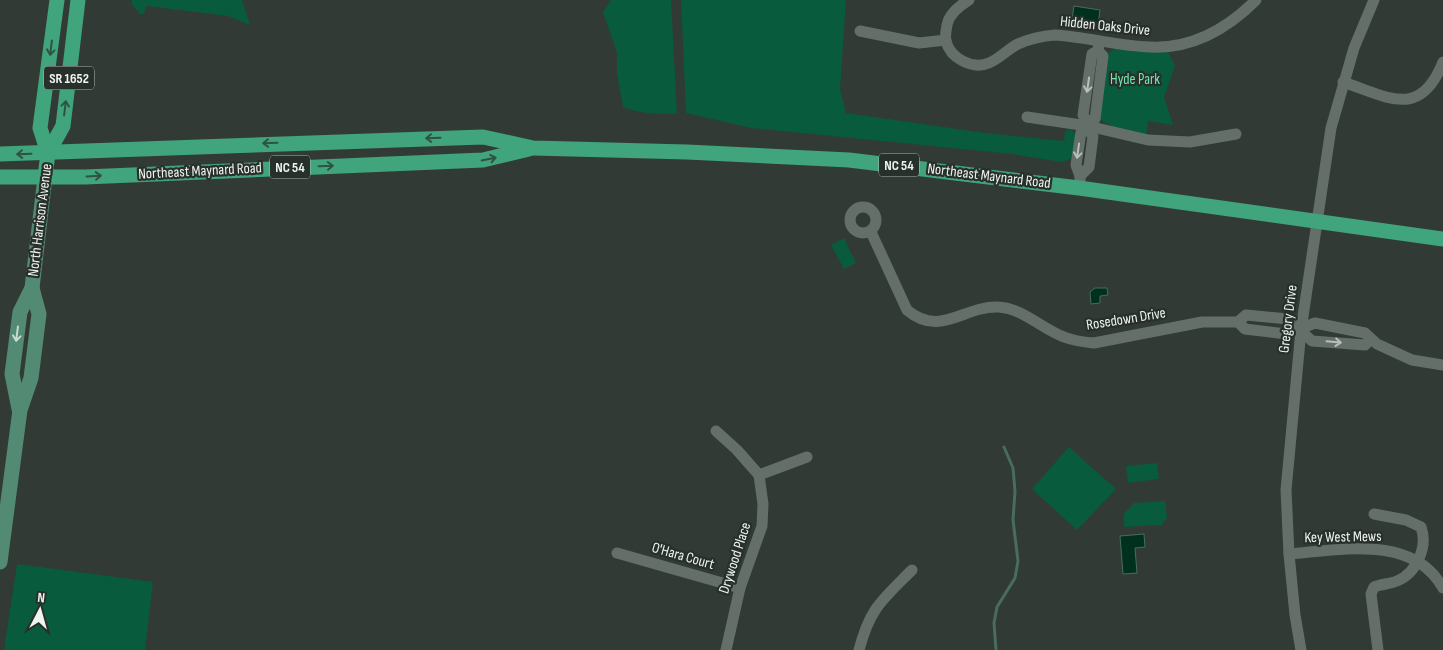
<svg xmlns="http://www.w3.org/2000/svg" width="1443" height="650" viewBox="0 0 1443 650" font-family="'Sofia Sans Condensed',sans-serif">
  <rect width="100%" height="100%" fill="#323a35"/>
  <!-- green -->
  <g fill="#085b3c">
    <path d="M132,0H242L250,25L228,16L146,6L144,14L141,15L132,5Z"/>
    <path d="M611,0H671L677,114C658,114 640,114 623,107L617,74V53L603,12Z"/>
    <path d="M681,0H846L840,89L846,113L985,133L1064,141L1065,131L1071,129L1077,136L1073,158L1062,162L1012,154L751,128L686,113Z"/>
    <path d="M1119,46L1166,48L1175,66L1164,97L1173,125L1148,121L1146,137L1112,126L1097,118L1106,54Z"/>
    <path d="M844,238L856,263L844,269L831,245Z"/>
    <path d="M1069,447L1116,489L1077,530L1032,489Z"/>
    <path d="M1157,463L1159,479L1128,483L1126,466Z"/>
    <path d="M1165,501L1167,517L1162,525L1124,527V514L1134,503Z"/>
    <path d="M17,564L153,582L145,650H4Z"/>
  </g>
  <!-- water -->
  <g fill="#00311e" stroke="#486c5d">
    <path d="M1074,6L1100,10L1098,25L1072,19Z"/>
    <path d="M1095,288H1107L1108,295L1100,296V303L1091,304L1090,292Z"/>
    <path d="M1144,534L1145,547L1135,548L1137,573L1123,574L1120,536Z"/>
  </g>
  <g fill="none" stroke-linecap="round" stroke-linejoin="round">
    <!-- stream -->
    <path stroke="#486c5d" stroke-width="3" d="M996,650L994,623L997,607L1015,578L1018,561L1013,520L1015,491L1013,468L1004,447"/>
    <!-- street -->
    <g stroke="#656f69" stroke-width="11">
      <path d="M969,0C959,6 949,14 947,25C946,30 945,37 946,41C950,58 972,70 989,63C999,59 1008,49 1018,44C1029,39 1042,36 1055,35C1087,37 1118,46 1150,47C1192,49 1228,28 1256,0"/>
      <path d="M860,31L919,43L946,40"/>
      <path d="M1343,82C1388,97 1420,120 1443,62"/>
      <path d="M1027,117L1088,126L1148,140L1190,142L1236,134"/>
      <path d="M1088,123L1095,119L1103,56L1098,51"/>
      <path d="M1080,176L1089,167L1093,136L1088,130V123L1083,115L1092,54L1098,51L1099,41"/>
      <path d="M1080,182V176L1076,165L1081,132L1088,130"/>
      <circle cx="863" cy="220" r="13"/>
      <path d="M871,232L907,310C940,338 963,306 998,307C1023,308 1042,329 1064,337C1074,341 1083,342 1094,343L1202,322H1238L1246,315L1288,319L1312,341L1365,345L1370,340"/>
      <path d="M1238,322L1245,329L1286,334L1315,323L1365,333L1377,344L1412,360L1443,365"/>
      <path d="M716,431L737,450L759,475L763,504L762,526L740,588L726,650"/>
      <path d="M759,475L807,457"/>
      <path d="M1374,514L1406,520L1421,527C1428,546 1417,573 1397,581C1390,584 1381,584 1374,587L1371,594L1378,650"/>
      <path d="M617,553L740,588"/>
      <path d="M1289,554C1340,550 1413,534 1443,588"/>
      <path d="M859,650C870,608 882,600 912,570"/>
      <path d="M1301,650L1295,615L1289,554L1286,490L1301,330L1331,128L1354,48L1374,0"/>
    </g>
    <!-- secondary -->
    <g stroke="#528a73" stroke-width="15">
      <path d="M19,409L12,374L20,312L32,288L45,177"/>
      <path d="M0,562L20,410L31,378L39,314L32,288"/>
    </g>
    <!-- primary -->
    <g stroke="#40a47c" stroke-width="15">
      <path d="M48,153L40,128L57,0"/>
      <path d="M0,154L483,137L533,148L687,152L849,160L1079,188L1443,239"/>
      <path d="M0,177H85L483,160L529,149"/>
      <path d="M45,177L48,153L63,126L78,0"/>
    </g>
  </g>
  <!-- one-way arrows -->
  <defs><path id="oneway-shaft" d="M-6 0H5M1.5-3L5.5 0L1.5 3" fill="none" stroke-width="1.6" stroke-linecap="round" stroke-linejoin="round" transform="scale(1.25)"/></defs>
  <g stroke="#2f5343">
    <use href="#oneway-shaft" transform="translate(51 48) rotate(97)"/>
    <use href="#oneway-shaft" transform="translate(65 108) rotate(-83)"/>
    <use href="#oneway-shaft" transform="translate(433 138) rotate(178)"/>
    <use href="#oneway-shaft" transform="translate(270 143) rotate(178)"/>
    <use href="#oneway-shaft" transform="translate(24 154) rotate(178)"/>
    <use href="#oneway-shaft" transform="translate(489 159) rotate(-12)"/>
    <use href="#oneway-shaft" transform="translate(326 166) rotate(-2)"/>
    <use href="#oneway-shaft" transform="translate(94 176) rotate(-3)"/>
  </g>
  <g stroke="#b8bfbb">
    <use href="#oneway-shaft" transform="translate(1088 85) rotate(98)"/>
    <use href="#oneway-shaft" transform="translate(1078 151) rotate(98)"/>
    <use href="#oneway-shaft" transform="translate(1334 342) rotate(5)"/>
  </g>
  <use stroke="#c8dad2" href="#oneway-shaft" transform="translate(17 334) rotate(97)"/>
  <g text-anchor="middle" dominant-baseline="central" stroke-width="4.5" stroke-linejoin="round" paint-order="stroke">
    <!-- shield labels -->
    <g fill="#28302b" stroke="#b3b9b6" stroke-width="1">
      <rect x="44" y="66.5" width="50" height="23" rx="4"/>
      <rect x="879" y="153.5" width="40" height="23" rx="4"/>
      <rect x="270" y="155.5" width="40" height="23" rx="4"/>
    </g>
    <g font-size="14" font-weight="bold" fill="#eff4f1">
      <text x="69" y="78">SR 1652</text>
      <text x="899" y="165">NC 54</text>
      <text x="290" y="167">NC 54</text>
    </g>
    <!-- street labels -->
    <g font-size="15" fill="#eff4f1" stroke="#28302b">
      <text transform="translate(1105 26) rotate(6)">Hidden Oaks Drive</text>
      <text transform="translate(200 171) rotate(-3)">Northeast Maynard Road</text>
      <text transform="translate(989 176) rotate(7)">Northeast Maynard Road</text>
      <text transform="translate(40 220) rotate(-83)">North Harrison Avenue</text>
      <text transform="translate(1126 319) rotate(-9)">Rosedown Drive</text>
      <text transform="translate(1288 319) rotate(-83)">Gregory Drive</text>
      <text transform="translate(1343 537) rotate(-1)">Key West Mews</text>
      <text transform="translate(683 556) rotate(16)">O'Hara Court</text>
      <text transform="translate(735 558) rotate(-72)">Drywood Place</text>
    </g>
    <!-- park labels -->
    <g font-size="15" fill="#72e6ae" stroke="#28302b">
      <text x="1135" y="79">Hyde Park</text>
    </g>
  </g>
  <!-- north arrow -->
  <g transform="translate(40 610) rotate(6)" stroke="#28302b" stroke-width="4" paint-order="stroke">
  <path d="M0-4L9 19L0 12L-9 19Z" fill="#eff4f1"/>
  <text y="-8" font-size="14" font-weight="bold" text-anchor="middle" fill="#eff4f1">N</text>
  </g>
</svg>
